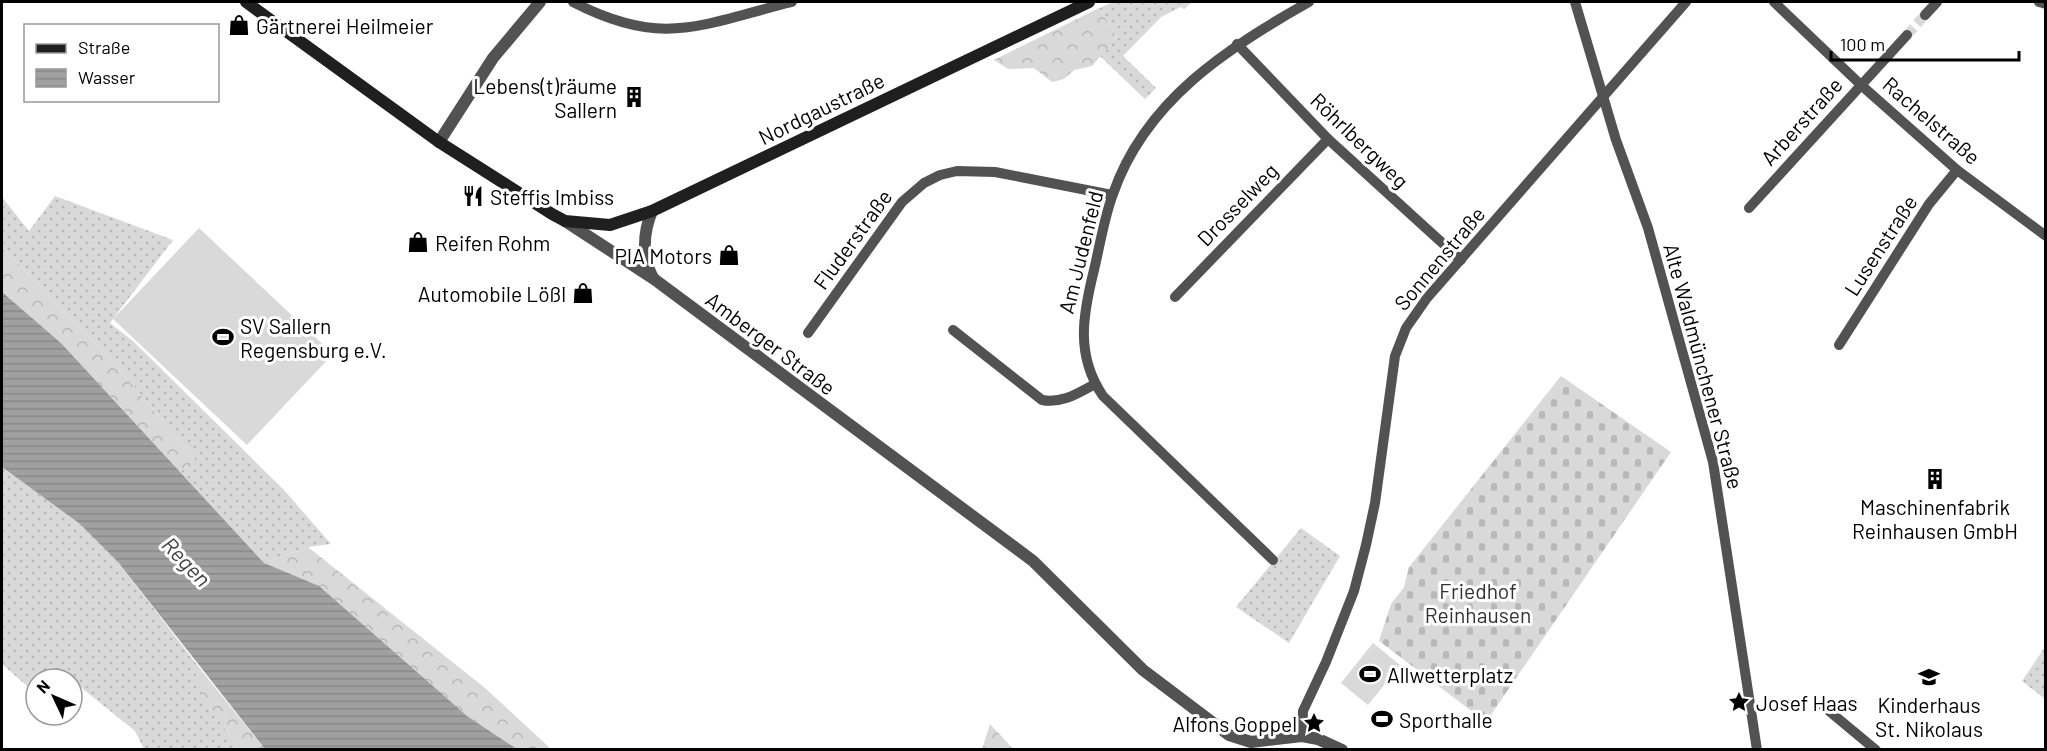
<svg xmlns="http://www.w3.org/2000/svg" width="2047" height="751" viewBox="0 0 2047 751" font-family="Barlow,sans-serif">
  <defs>
    <pattern id="grass-dots" width="8" height="8" patternUnits="userSpaceOnUse" patternTransform="scale(1.5)"><rect width="8" height="8" fill="#d9d9d9"/><path d="M2 2h.1M6 6h.1" fill="none" stroke="#b8b8b8" stroke-width="1.8" stroke-linecap="round"/></pattern>
    <pattern id="forest-crowns" width="20" height="18" patternUnits="userSpaceOnUse" patternTransform="scale(1.5)"><rect width="20" height="18" fill="#d9d9d9"/><path d="M2 6a3 3 0 1 1 6 0M12 15a3 3 0 1 1 6 0" fill="none" stroke="#b8b8b8"/></pattern>
    <pattern id="cemetery-stones" width="16" height="16" patternUnits="userSpaceOnUse" patternTransform="scale(1.5)"><rect width="16" height="16" fill="#d9d9d9"/><path d="M2 7V4a2 2 0 0 1 4 0v3zM10 15v-3a2 2 0 0 1 4 0v3z" fill="#b8b8b8"/></pattern>
    <pattern id="water-rules" width="6" height="5" patternUnits="userSpaceOnUse" patternTransform="scale(1.5)"><rect width="6" height="5" fill="#a0a0a0"/><path d="M0 2.5h6" fill="none" stroke="#888"/></pattern>
  </defs>
  <rect width="100%" height="100%" fill="#fff"/>
  <!-- grass -->
  <g fill="url(#grass-dots)">
    <path d="M1113,2H1192L1184,9L1181,7L1161,17L1123,56L1156,88L1145,99L1100,56L1117,37L1099,8Z"/>
    <path d="M55,196L173,240L110,323L133,341L284,490L331,544L308,547L264,563L180,472L195,459L115,364L2,247V197L29,231Z"/>
    <path d="M2,467L80,524L118,562L201,670L193,679L238,749H144L135,731L63,673L58,679H36V694L2,664Z"/>
    <path d="M1301,528L1340,556L1289,643L1236,607Z"/>
    <path d="M2045,647V699L2022,681Z"/>
  </g>
  <!-- forest -->
  <g fill="url(#forest-crowns)">
    <path d="M1099,8L1117,37L1092,66L1074,70L1064,79L1052,82L1034,68L1008,69L994,60Z"/>
    <path d="M2,247L115,364L195,459L180,472L61,343L2,292Z"/>
    <path d="M308,547L485,688L551,749H517L467,716L264,563Z"/>
    <path d="M201,670L265,749H238L192,679Z"/>
    <path d="M990,724L1013,749H982Z"/>
  </g>
  <!-- cemetery -->
  <path fill="url(#cemetery-stones)" d="M1561,376L1671,452L1486,722L1379,641L1391,604L1404,587L1409,567Z"/>
  <!-- garden -->
  <g fill="#d9d9d9">
    <path d="M199,228L333,354L247,445L113,319Z"/>
    <path d="M1373,643L1400,665L1368,705L1341,683Z"/>
  </g>
  <!-- water -->
  <path fill="url(#water-rules)" d="M2,292L61,343L264,563L319,586L467,716L517,749H265L118,562L80,524L2,467Z"/>
  <g fill="none" stroke-linecap="round" stroke-linejoin="round">
    <!-- minor-tunnel -->
    <path stroke="#d9d9d9" stroke-width="10" stroke-dasharray="10 5" stroke-linecap="butt" d="M1907,35L1925,15"/>
    <!-- minor -->
    <g stroke="#525252" stroke-width="10">
      <path d="M573,2C664,49 701,24 792,2"/>
      <path d="M1575,2L1616,140L1648,228L1713,462L1757,750"/>
      <path d="M1774,2L1861,85L1957,170L2046,236"/>
      <path d="M2039,2L2046,4"/>
      <path d="M1925,15L1937,2"/>
      <path d="M1237,44L1328,139L1461,260"/>
      <path d="M1749,208L1907,35"/>
      <path d="M1175,297L1328,139"/>
      <path d="M953,330L1042,400C1062,404 1078,393 1095,384"/>
      <path d="M808,333L902,202L924,183L940,175L957,171L995,172L1112,195"/>
      <path d="M1839,345L1929,204L1957,170"/>
      <path d="M1273,560L1103,396C1075,355 1083,314 1094,270C1100,245 1104,218 1113,194C1145,101 1227,48 1309,2"/>
      <path d="M1823,706L1876,750"/>
      <path d="M1302,736L1303,711L1326,662L1354,591L1366,545L1375,503L1395,356L1406,328L1427,298L1686,2"/>
    </g>
    <!-- tertiary -->
    <g stroke="#525252" stroke-width="12">
      <path d="M439,142L493,58L540,2"/>
      <path d="M652,211C643,233 642,257 653,278"/>
      <path d="M565,221L654,279L1033,561L1143,670L1229,735L1251,742L1302,736L1318,739L1342,750"/>
    </g>
    <!-- secondary -->
    <path stroke="#1f1f1f" stroke-width="12" d="M246,2L439,142L552,214L565,221L610,225L652,211L1089,2"/>
  </g>
  <!-- icons -->
  <defs>
    <symbol id="shop-bare" viewBox="-9 -9 18 18"><path d="M-5-2.5h2.3a2.7 3.5 0 0 1 5.4 0H5L5.5 6h-11ZM-1.5-2.5h3a1.5 2.3 0 0 0-3 0Z" fill="#000" stroke="#fff" stroke-width="2.5" paint-order="stroke"/></symbol>
    <symbol id="building-bare" viewBox="-9 -9 18 18"><path d="M-4-6H4V6H1V3H-1V6H-4ZM-2.5-4.3h1.7v1.8h-1.7ZM.8-4.3h1.7v1.8H.8ZM-2.5-1h1.7V.8h-1.7ZM.8-1h1.7V.8H.8Z" fill="#000" stroke="#fff" stroke-width="2.5" paint-order="stroke"/></symbol>
    <symbol id="restaurant-bare" viewBox="-9 -9 18 18"><path d="M-5-6h1v4h1v-4h1v4h1v-4h1v5L-1.5 .5V6h-2V.5L-5-1ZM5-6V6H3V1.5H1.5Q1.5-4 5-6Z" fill="#000" stroke="#fff" stroke-width="2.5" paint-order="stroke"/></symbol>
    <symbol id="stadium-bare" viewBox="-9 -9 18 18"><path d="M0-5a6.5 5 0 1 0 0 10a6.5 5 0 1 0 0-10ZM-3.5-1.8h7v3.6h-7Z" fill="#000" stroke="#fff" stroke-width="2.5" paint-order="stroke"/></symbol>
    <symbol id="school-bare" viewBox="-9 -9 18 18"><path d="M0-5L7-2L0 1L-7-2ZM-4 1L0 2.5L4 1V4Q0 6-4 4Z" fill="#000" stroke="#fff" stroke-width="2.5" paint-order="stroke"/></symbol>
    <symbol id="sight-bare" viewBox="-9 -9 18 18"><path d="M0-6L1.8-2.2L6-1.7L2.9 1.2L3.7 5.4L0 3.3L-3.7 5.4L-2.9 1.2L-6-1.7L-1.8-2.2Z" fill="#000" stroke="#fff" stroke-width="2.5" paint-order="stroke"/></symbol>
  </defs>
  <g fill-rule="evenodd">
    <use href="#shop-bare" x="224" y="10" width="30" height="30"/>
    <use href="#building-bare" x="619" y="82" width="30" height="30"/>
    <use href="#restaurant-bare" x="458" y="181" width="30" height="30"/>
    <use href="#shop-bare" x="403" y="227" width="30" height="30"/>
    <use href="#shop-bare" x="714" y="240" width="30" height="30"/>
    <use href="#shop-bare" x="568" y="278" width="30" height="30"/>
    <use href="#stadium-bare" x="208" y="322" width="30" height="30"/>
    <use href="#building-bare" x="1920" y="464" width="30" height="30"/>
    <use href="#stadium-bare" x="1355" y="659" width="30" height="30"/>
    <use href="#school-bare" x="1914" y="662" width="30" height="30"/>
    <use href="#sight-bare" x="1724" y="687" width="30" height="30"/>
    <use href="#stadium-bare" x="1367" y="704" width="30" height="30"/>
    <use href="#sight-bare" x="1299" y="708" width="30" height="30"/>
  </g>
  <g text-anchor="middle" dominant-baseline="central" stroke-width="6" stroke-linejoin="round" paint-order="stroke">
    <!-- poi labels -->
    <g font-size="21" fill="#000" stroke="#fff" text-anchor="start">
      <text x="256" y="25">Gärtnerei Heilmeier</text>
      <text x="617" y="85" text-anchor="end">Lebens(t)räume<tspan x="617" dy="24">Sallern</tspan></text>
      <text x="490" y="196">Steffis Imbiss</text>
      <text x="435" y="242">Reifen Rohm</text>
      <text x="712" y="255" text-anchor="end">PIA Motors</text>
      <text x="566" y="293" text-anchor="end">Automobile Lößl</text>
      <text x="240" y="325">SV Sallern<tspan x="240" dy="24">Regensburg e.V.</tspan></text>
      <text x="1935" y="506" text-anchor="middle">Maschinenfabrik<tspan x="1935" dy="24">Reinhausen GmbH</tspan></text>
      <text x="1387" y="674">Allwetterplatz</text>
      <text x="1756" y="702">Josef Haas</text>
      <text x="1929" y="704" text-anchor="middle">Kinderhaus<tspan x="1929" dy="24">St. Nikolaus</tspan></text>
      <text x="1399" y="719">Sporthalle</text>
      <text x="1297" y="723" text-anchor="end">Alfons Goppel</text>
    </g>
    <!-- street labels -->
    <g font-size="21" fill="#000" stroke="#fff">
      <text transform="translate(821 108) rotate(-26)">Nordgaustraße</text>
      <text transform="translate(1932 120) rotate(41)">Rachelstraße</text>
      <text transform="translate(1801 121) rotate(-48)">Arberstraße</text>
      <text transform="translate(1360 140) rotate(44)">Röhrlbergweg</text>
      <text transform="translate(1237 204) rotate(-46)">Drosselweg</text>
      <text transform="translate(852 239) rotate(-54)">Fluderstraße</text>
      <text transform="translate(1880 245) rotate(-57)">Lusenstraße</text>
      <text transform="translate(1080 252) rotate(-76)">Am Judenfeld</text>
      <text transform="translate(1439 258) rotate(-50)">Sonnenstraße</text>
      <text transform="translate(771 343) rotate(37)">Amberger Straße</text>
      <text transform="translate(1704 366) rotate(75)">Alte Waldmünchener Straße</text>
    </g>
    <!-- park labels -->
    <g font-size="21" fill="#303030" stroke="#fff">
      <text x="1478" y="590">Friedhof<tspan x="1478" dy="24">Reinhausen</tspan></text>
    </g>
    <!-- water labels -->
    <g font-size="22" font-style="italic" fill="#414141" stroke="#fff">
      <text transform="translate(187 561) rotate(46)">Regen</text>
    </g>
  </g>
  <!-- border -->
  <rect width="2047" height="751" fill="none" stroke="#000000" stroke-width="6"/>
  <!-- legend -->
  <rect x="24" y="24" width="195" height="78" fill="#ffffff" stroke="#999999" stroke-width="1.5"/>
  <rect x="36" y="44" width="30" height="9" fill="#1f1f1f" stroke="#999999" stroke-width="1.5"/>
  <text x="78" y="54" font-size="18" fill="#000000">Straße</text>
  <rect x="36" y="69" width="30" height="18" fill="url(#water-rules)" stroke="#999999" stroke-width="1.5"/>
  <text x="78" y="84" font-size="18" fill="#000000">Wasser</text>
  <!-- north arrow -->
  <g transform="translate(54 697) rotate(314)"><circle r="28" fill="#ffffff" stroke="#999999" stroke-width="1.5"/>
  <path d="M0-4.5L10 22L0 15L-10 22Z" fill="#000000"/>
  <text y="-9" font-size="16" font-weight="bold" text-anchor="middle" fill="#000000">N</text>
  </g>
  <!-- scale -->
  <path d="M1831 51v9h188v-9" fill="none" stroke="#000000" stroke-width="3"/>
  <text x="1840" y="51" font-size="18" fill="#000000" stroke="#ffffff" stroke-width="4.5" paint-order="stroke">100 m</text>
</svg>
